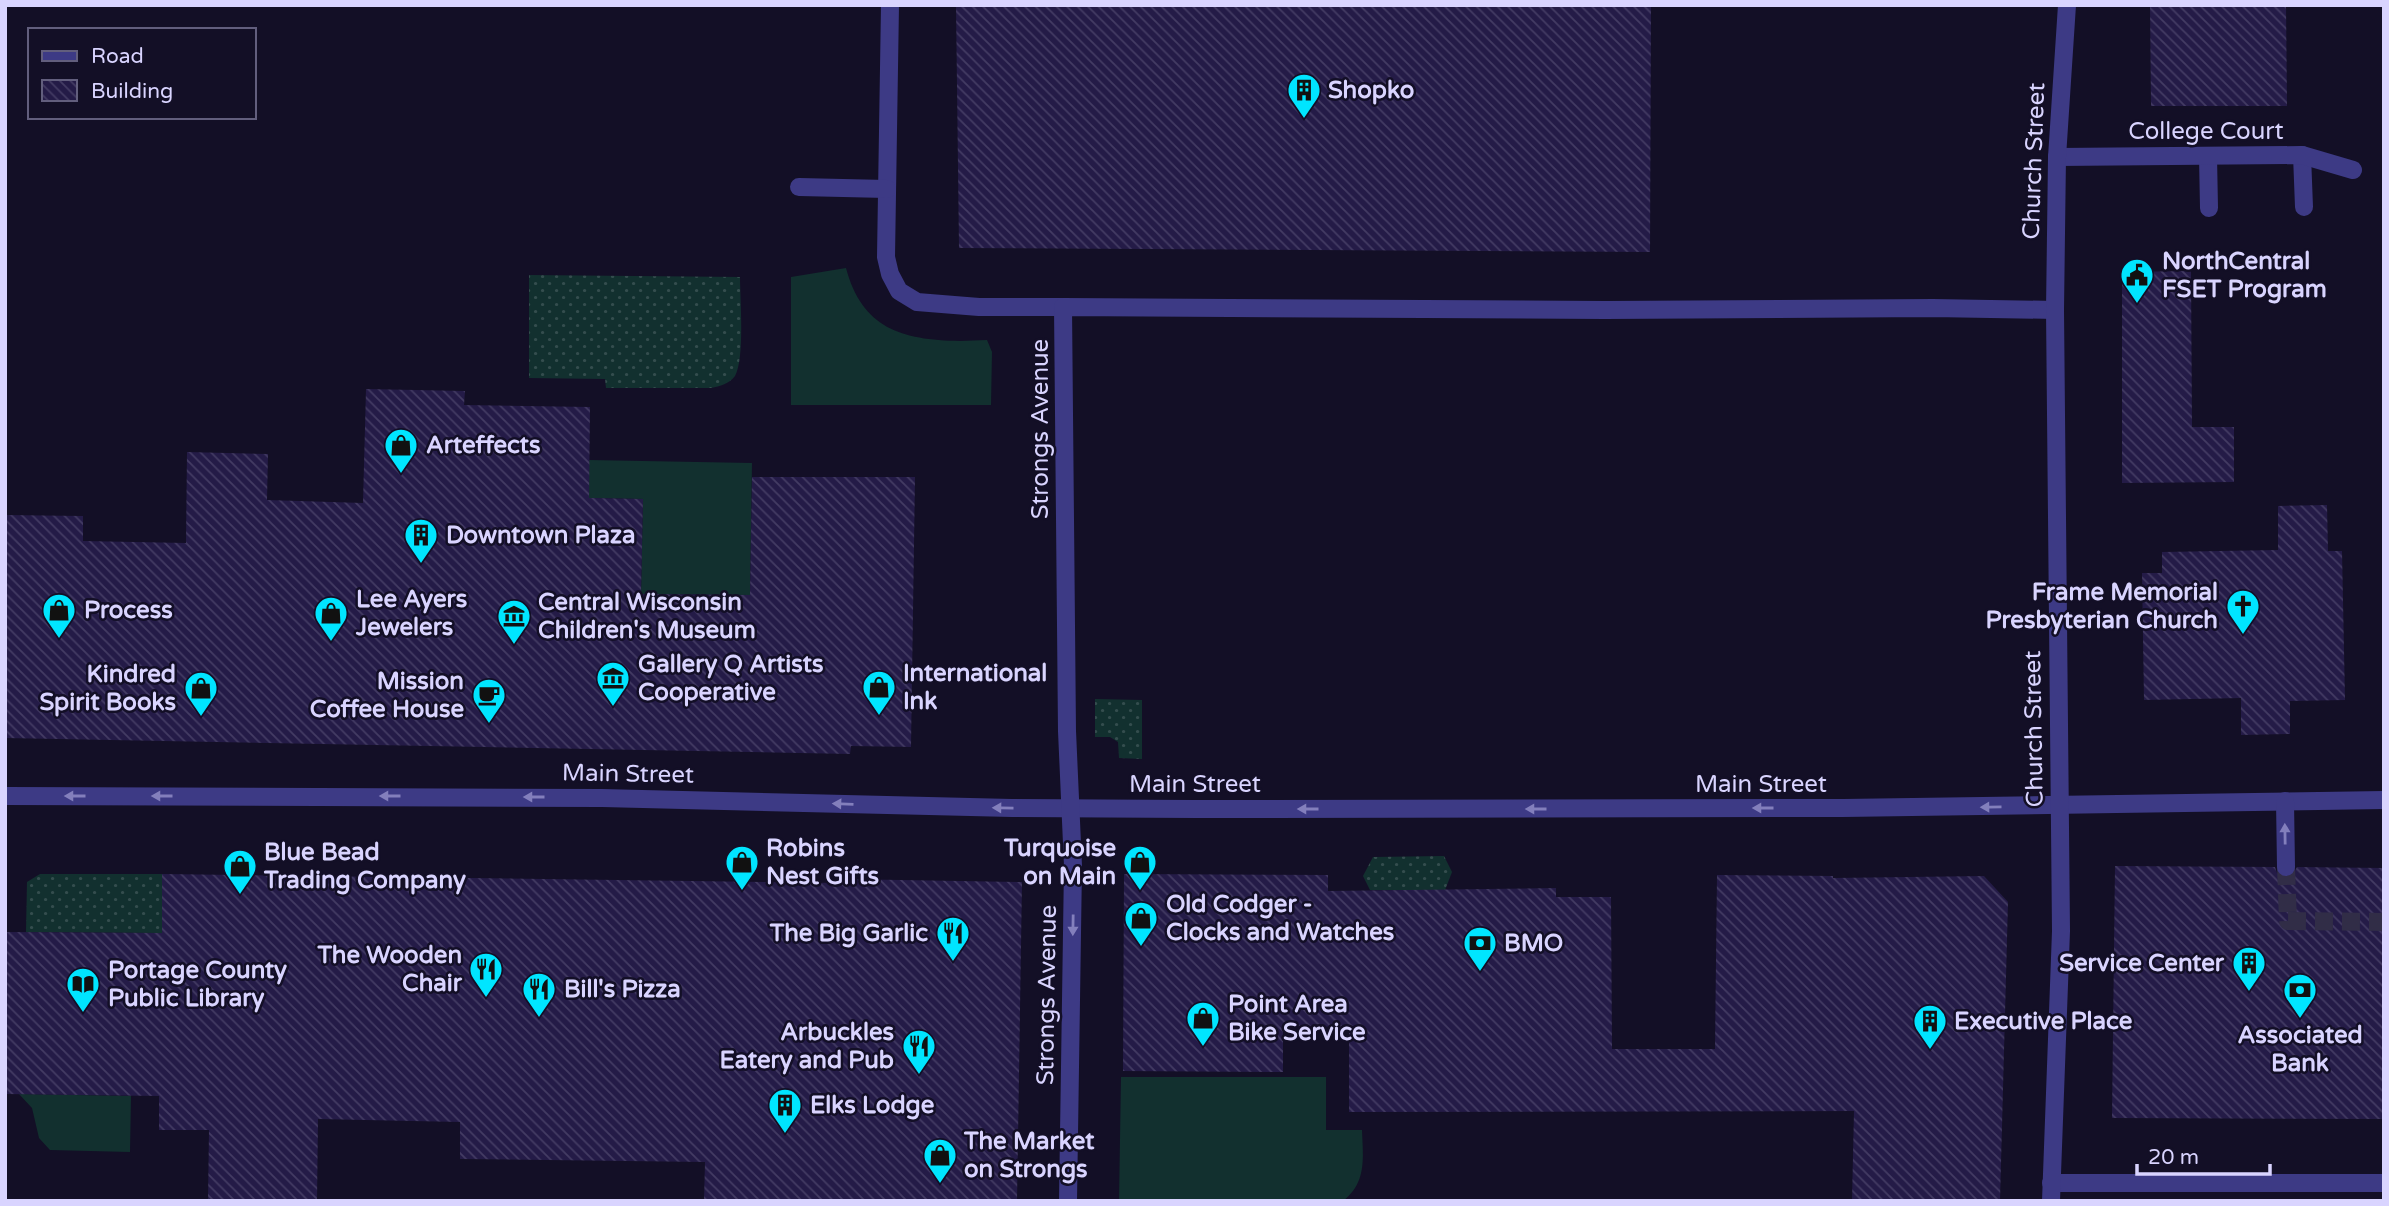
<svg xmlns="http://www.w3.org/2000/svg" width="2389" height="1206" viewBox="0 0 2389 1206" font-family="'Varela Round',sans-serif">
  <defs>
    <pattern id="garden-dots" width="8" height="8" patternUnits="userSpaceOnUse" patternTransform="scale(1.75)"><rect width="8" height="8" fill="#12302f"/><path d="M2 2h.1M6 6h.1" fill="none" stroke="#344d4e" stroke-width="1.8" stroke-linecap="round"/></pattern>
    <pattern id="building-back-hatch" width="6" height="6" patternUnits="userSpaceOnUse" patternTransform="scale(1.75)"><rect width="6" height="6" fill="#241b47"/><path d="M-1 5l2 2M0 0l6 6M5-1l2 2" fill="none" stroke="#433b63"/></pattern>
  </defs>
  <rect width="100%" height="100%" fill="#130f26"/>
  <!-- grass -->
  <g fill="#12302f">
    <path d="M846,268C862,328 901,340 960,341C969,341 978,340 987,340L992,352L991,405H791V277Z"/>
    <path d="M589,460L752,463L750,595L641,594L643,499L589,498Z"/>
    <path d="M1121,1077H1326V1130H1362C1363,1158 1367,1182 1343,1201H1119Z"/>
    <path d="M19,1094L131,1096L130,1152L50,1150L39,1138L32,1108Z"/>
  </g>
  <!-- garden -->
  <g fill="url(#garden-dots)">
    <path d="M529,275L740,277C740,300 745,358 735,376C729,384 720,386 711,388H606L605,379L529,378Z"/>
    <path d="M1095,699L1142,700V759L1119,758L1118,742L1110,737H1095Z"/>
    <path d="M1444,856L1452,872L1445,890H1370L1363,876L1373,857Z"/>
    <path d="M40,874H162V933L26,932L27,882Z"/>
  </g>
  <!-- building -->
  <g fill="url(#building-back-hatch)">
    <path d="M956,5H1651L1650,252L959,248Z"/>
    <path d="M2150,5H2286L2287,106H2151Z"/>
    <path d="M2191,271L2192,427H2234V482L2122,483V272Z"/>
    <path d="M366,389L465,391L464,405L590,407L589,498L643,499L641,594L750,595L752,477H915L911,747L851,746L850,754L5,738V515L83,516V541L186,543L187,452L268,454L267,500L363,503Z"/>
    <path d="M2327,505L2328,551H2342L2345,700L2290,701V734L2241,735V698L2144,700L2142,573H2162V552L2278,550V506Z"/>
    <path d="M2115,866L2275,867L2277,873L2286,878L2292,876L2297,867L2384,868V1119L2112,1118Z"/>
    <path d="M162,874L842,883V879L1022,882L1017,1201H704L705,1162L460,1159V1122L318,1119L317,1201H208L209,1130H159V1096L5,1094V932L162,933Z"/>
    <path d="M1124,874L1328,875V891L1556,888V897H1611L1612,1049H1715L1717,875L1833,876V878L1984,876L2008,902L2000,1201H1852L1854,1111L1349,1112V1027L1283,1026V1072L1123,1071Z"/>
  </g>
  <g fill="none" stroke-linecap="round" stroke-linejoin="round">
    <!-- minor-tunnel -->
    <path stroke="#312d47" stroke-width="18" stroke-dasharray="18 9" stroke-linecap="butt" d="M2286,867L2288,921L2384,922"/>
    <!-- minor -->
    <g stroke="#3d3a85" stroke-width="18">
      <path d="M890,5L886,257L890,274L899,291L917,302L979,307H1063"/>
      <path d="M2302,155L2304,207"/>
      <path d="M2208,156L2209,208"/>
      <path d="M2057,157L2302,155L2353,170"/>
      <path d="M799,187L887,189"/>
      <path d="M5,796L602,798L1012,808L1194,809L1843,808L2384,800"/>
      <path d="M2285,801L2286,867"/>
      <path d="M2051,1183H2384"/>
      <path d="M1068,1201L1073,866L1067,731L1063,307L1605,310L1933,308L2055,310"/>
      <path d="M2051,1201L2061,931L2055,310L2057,157L2067,5"/>
    </g>
  </g>
  <!-- one-way arrows -->
  <defs><path id="oneway-solid" d="M-6-.8H1V-3.2L6.5 0L1 3.2V.8H-6Z" transform="scale(1.75)"/></defs>
  <g fill="#837fbc">
    <use href="#oneway-solid" transform="translate(75 796) rotate(180)"/>
    <use href="#oneway-solid" transform="translate(162 796) rotate(180)"/>
    <use href="#oneway-solid" transform="translate(390 796) rotate(-180)"/>
    <use href="#oneway-solid" transform="translate(534 797) rotate(-180)"/>
    <use href="#oneway-solid" transform="translate(843 804) rotate(-178)"/>
    <use href="#oneway-solid" transform="translate(1991 807) rotate(179)"/>
    <use href="#oneway-solid" transform="translate(1003 808) rotate(-179)"/>
    <use href="#oneway-solid" transform="translate(1763 808) rotate(180)"/>
    <use href="#oneway-solid" transform="translate(1308 809) rotate(180)"/>
    <use href="#oneway-solid" transform="translate(1536 809) rotate(180)"/>
    <use href="#oneway-solid" transform="translate(2285 834) rotate(-91)"/>
    <use href="#oneway-solid" transform="translate(1073 925) rotate(91)"/>
  </g>
  <!-- icons -->
  <defs>
    <symbol id="building-pin" viewBox="-11 -11 22 30"><path d="M0 17L-7.5 6A9.5 9.5 0 1 1 7.5 6Z" fill="#00e5ff" stroke="#130f26"/><path d="M-4-6H4V6H1V3H-1V6H-4ZM-2.5-4.3h1.7v1.8h-1.7ZM.8-4.3h1.7v1.8H.8ZM-2.5-1h1.7V.8h-1.7ZM.8-1h1.7V.8H.8Z" fill="#111"/></symbol>
    <symbol id="civic-pin" viewBox="-11 -11 22 30"><path d="M0 17L-7.5 6A9.5 9.5 0 1 1 7.5 6Z" fill="#00e5ff" stroke="#130f26"/><path d="M-.6-6.5H3V-4.5H.6V-3L4-1V1h2V6H-6V1h2V-1L-.6-3ZM-1.2 2.5V6h2.4V2.5Z" fill="#111"/></symbol>
    <symbol id="shop-pin" viewBox="-11 -11 22 30"><path d="M0 17L-7.5 6A9.5 9.5 0 1 1 7.5 6Z" fill="#00e5ff" stroke="#130f26"/><path d="M-5-2.5h2.3a2.7 3.5 0 0 1 5.4 0H5L5.5 6h-11ZM-1.5-2.5h3a1.5 2.3 0 0 0-3 0Z" fill="#111"/></symbol>
    <symbol id="church-pin" viewBox="-11 -11 22 30"><path d="M0 17L-7.5 6A9.5 9.5 0 1 1 7.5 6Z" fill="#00e5ff" stroke="#130f26"/><path d="M-1.2-6h2.4v3.5h3.3v2.4h-3.3V6h-2.4V-.1h-3.3v-2.4h3.3Z" fill="#111"/></symbol>
    <symbol id="museum-pin" viewBox="-11 -11 22 30"><path d="M0 17L-7.5 6A9.5 9.5 0 1 1 7.5 6Z" fill="#00e5ff" stroke="#130f26"/><path d="M0-6L6-3V-2H-6V-3ZM-5-1h2V3h-2ZM-1-1h2V3h-2ZM3-1h2V3H3ZM-6 4H6V6H-6Z" fill="#111"/></symbol>
    <symbol id="cafe-pin" viewBox="-11 -11 22 30"><path d="M0 17L-7.5 6A9.5 9.5 0 1 1 7.5 6Z" fill="#00e5ff" stroke="#130f26"/><path d="M-5.5-4.5H6V0H3Q3 3.5 0 3.5H-2.5Q-5.5 3.5-5.5 0ZM3-3.2v2h1.7v-2ZM-6 4.5H4V6H-6Z" fill="#111"/></symbol>
    <symbol id="restaurant-pin" viewBox="-11 -11 22 30"><path d="M0 17L-7.5 6A9.5 9.5 0 1 1 7.5 6Z" fill="#00e5ff" stroke="#130f26"/><path d="M-5-6h1v4h1v-4h1v4h1v-4h1v5L-1.5 .5V6h-2V.5L-5-1ZM5-6V6H3V1.5H1.5Q1.5-4 5-6Z" fill="#111"/></symbol>
    <symbol id="bank-pin" viewBox="-11 -11 22 30"><path d="M0 17L-7.5 6A9.5 9.5 0 1 1 7.5 6Z" fill="#00e5ff" stroke="#130f26"/><path d="M-6-4H6V4H-6ZM0-2.3a2.3 2.3 0 1 0 0 4.6a2.3 2.3 0 1 0 0-4.6Z" fill="#111"/></symbol>
    <symbol id="library-pin" viewBox="-11 -11 22 30"><path d="M0 17L-7.5 6A9.5 9.5 0 1 1 7.5 6Z" fill="#00e5ff" stroke="#130f26"/><path d="M-6-4Q-3-5.5-.7-3.5V5Q-3 3-6 4ZM6-4Q3-5.5 .7-3.5V5Q3 3 6 4Z" fill="#111"/></symbol>
  </defs>
  <g fill-rule="evenodd">
    <use href="#building-pin" x="1285" y="71" width="38" height="52"/>
    <use href="#civic-pin" x="2118" y="256" width="38" height="52"/>
    <use href="#shop-pin" x="382" y="426" width="38" height="52"/>
    <use href="#building-pin" x="402" y="516" width="38" height="52"/>
    <use href="#church-pin" x="2224" y="587" width="38" height="52"/>
    <use href="#shop-pin" x="40" y="591" width="38" height="52"/>
    <use href="#shop-pin" x="312" y="594" width="38" height="52"/>
    <use href="#museum-pin" x="495" y="597" width="38" height="52"/>
    <use href="#museum-pin" x="594" y="659" width="38" height="52"/>
    <use href="#shop-pin" x="860" y="668" width="38" height="52"/>
    <use href="#shop-pin" x="182" y="669" width="38" height="52"/>
    <use href="#cafe-pin" x="470" y="676" width="38" height="52"/>
    <use href="#shop-pin" x="723" y="843" width="38" height="52"/>
    <use href="#shop-pin" x="1121" y="843" width="38" height="52"/>
    <use href="#shop-pin" x="221" y="847" width="38" height="52"/>
    <use href="#shop-pin" x="1122" y="899" width="38" height="52"/>
    <use href="#restaurant-pin" x="934" y="914" width="38" height="52"/>
    <use href="#bank-pin" x="1461" y="924" width="38" height="52"/>
    <use href="#building-pin" x="2230" y="944" width="38" height="52"/>
    <use href="#restaurant-pin" x="467" y="950" width="38" height="52"/>
    <use href="#library-pin" x="64" y="965" width="38" height="52"/>
    <use href="#restaurant-pin" x="520" y="970" width="38" height="52"/>
    <use href="#bank-pin" x="2281" y="971" width="38" height="52"/>
    <use href="#shop-pin" x="1184" y="999" width="38" height="52"/>
    <use href="#building-pin" x="1911" y="1002" width="38" height="52"/>
    <use href="#restaurant-pin" x="900" y="1027" width="38" height="52"/>
    <use href="#building-pin" x="766" y="1086" width="38" height="52"/>
    <use href="#shop-pin" x="921" y="1136" width="38" height="52"/>
  </g>
  <g text-anchor="middle" dominant-baseline="central" stroke-width="5" stroke-linejoin="round" paint-order="stroke">
    <!-- poi labels -->
    <g font-size="24" font-weight="bold" fill="#d9d4ff" stroke="#130f26" text-anchor="start">
      <text x="1328" y="90">Shopko</text>
      <text x="2162" y="261">NorthCentral<tspan x="2162" dy="28">FSET Program</tspan></text>
      <text x="426" y="445">Arteffects</text>
      <text x="446" y="535">Downtown Plaza</text>
      <text x="2218" y="592" text-anchor="end">Frame Memorial<tspan x="2218" dy="28">Presbyterian Church</tspan></text>
      <text x="356" y="599">Lee Ayers<tspan x="356" dy="28">Jewelers</tspan></text>
      <text x="538" y="602">Central Wisconsin<tspan x="538" dy="28">Children's Museum</tspan></text>
      <text x="84" y="610">Process</text>
      <text x="638" y="664">Gallery Q Artists<tspan x="638" dy="28">Cooperative</tspan></text>
      <text x="903" y="673">International<tspan x="903" dy="28">Ink</tspan></text>
      <text x="176" y="674" text-anchor="end">Kindred<tspan x="176" dy="28">Spirit Books</tspan></text>
      <text x="464" y="681" text-anchor="end">Mission<tspan x="464" dy="28">Coffee House</tspan></text>
      <text x="766" y="848">Robins<tspan x="766" dy="28">Nest Gifts</tspan></text>
      <text x="1116" y="848" text-anchor="end">Turquoise<tspan x="1116" dy="28">on Main</tspan></text>
      <text x="264" y="852">Blue Bead<tspan x="264" dy="28">Trading Company</tspan></text>
      <text x="1166" y="904">Old Codger -<tspan x="1166" dy="28">Clocks and Watches</tspan></text>
      <text x="928" y="933" text-anchor="end">The Big Garlic</text>
      <text x="1504" y="943">BMO</text>
      <text x="462" y="955" text-anchor="end">The Wooden<tspan x="462" dy="28">Chair</tspan></text>
      <text x="2224" y="963" text-anchor="end">Service Center</text>
      <text x="108" y="970">Portage County<tspan x="108" dy="28">Public Library</tspan></text>
      <text x="564" y="989">Bill's Pizza</text>
      <text x="1228" y="1004">Point Area<tspan x="1228" dy="28">Bike Service</tspan></text>
      <text x="1954" y="1021">Executive Place</text>
      <text x="894" y="1032" text-anchor="end">Arbuckles<tspan x="894" dy="28">Eatery and Pub</tspan></text>
      <text x="2300" y="1035" text-anchor="middle">Associated<tspan x="2300" dy="28">Bank</tspan></text>
      <text x="810" y="1105">Elks Lodge</text>
      <text x="964" y="1141">The Market<tspan x="964" dy="28">on Strongs</tspan></text>
    </g>
    <!-- street labels -->
    <g font-size="24" fill="#d9d4ff" stroke="#130f26">
      <text x="2206" y="131">College Court</text>
      <text transform="translate(2034 161) rotate(-88)">Church Street</text>
      <text transform="translate(1040 429) rotate(-90)">Strongs Avenue</text>
      <text transform="translate(2034 729) rotate(-91)">Church Street</text>
      <text transform="translate(628 774) rotate(1)">Main Street</text>
      <text x="1195" y="784">Main Street</text>
      <text x="1761" y="784">Main Street</text>
      <text transform="translate(1047 995) rotate(-89)">Strongs Avenue</text>
    </g>
  </g>
  <!-- border -->
  <rect width="2389" height="1206" fill="none" stroke="#d9d4ff" stroke-width="14"/>
  <!-- legend -->
  <rect x="28" y="28" width="228" height="91" fill="#130f26" stroke="#625e7d" stroke-width="2"/>
  <rect x="42" y="51" width="35" height="10" fill="#3d3a85" stroke="#625e7d" stroke-width="2"/>
  <text x="91" y="63" font-size="21" fill="#d9d4ff">Road</text>
  <rect x="42" y="80" width="35" height="21" fill="url(#building-back-hatch)" stroke="#625e7d" stroke-width="2"/>
  <text x="91" y="98" font-size="21" fill="#d9d4ff">Building</text>
  <!-- scale -->
  <path d="M2137 1164v10h133v-10" fill="none" stroke="#d9d4ff" stroke-width="3.5"/>
  <text x="2148" y="1164" font-size="21" fill="#d9d4ff" stroke="#130f26" stroke-width="5" paint-order="stroke">20 m</text>
</svg>
